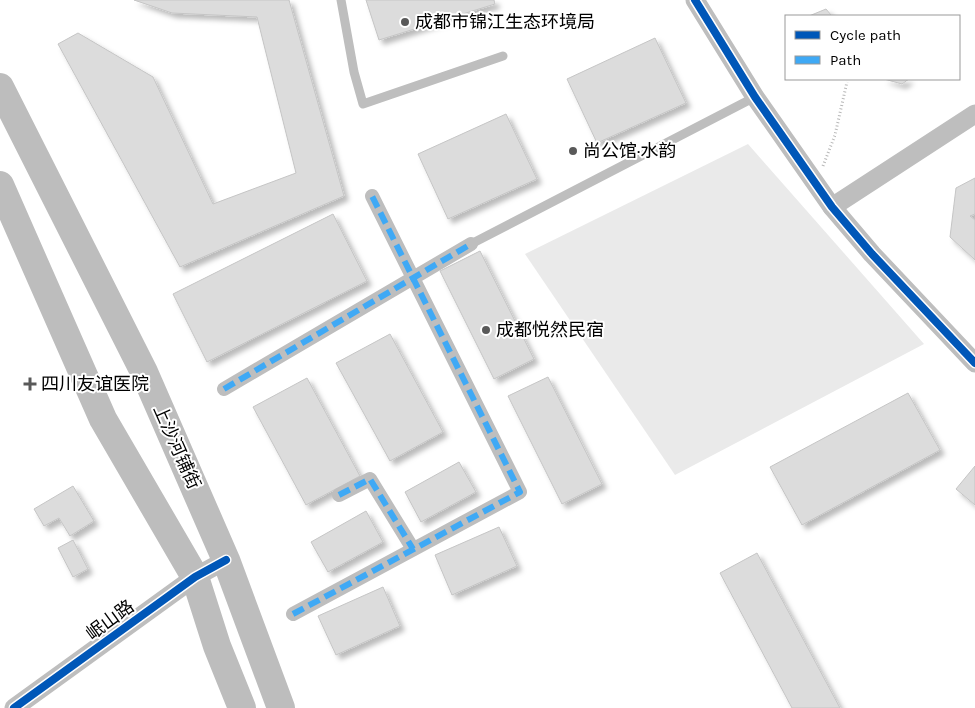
<svg xmlns="http://www.w3.org/2000/svg" width="975" height="708" viewBox="0 0 975 708" font-family="Karla,'Noto Sans SC',sans-serif">
  <defs>
    <filter id="shadow"><feDropShadow dx="4.5" dy="4.5" stdDeviation="2.5" flood-color="#0004"/></filter>
  </defs>
  <rect width="100%" height="100%" fill="#fff"/>
  <!-- green -->
  <path fill="#eaeaea" d="M748,144L924,344L675,475L525,254Z"/>
  <!-- building -->
  <g fill="#dcdcdc" stroke="#c5c5c5" filter="url(#shadow)">
    <path d="M134,0H289L344,196L180,267L58,44L78,33L153,77L213,204L296,173L257,17L172,13Z"/>
    <path d="M366,0H494L495,4L379,40Z"/>
    <path d="M826,9L832,16H809Z"/>
    <path d="M655,38L686,103L597,143L567,79Z"/>
    <path d="M884,79H909L902,84Z"/>
    <path d="M506,114L537,179L448,219L418,154Z"/>
    <path d="M975,178V214L970,216L975,220V260L950,237L956,188Z"/>
    <path d="M333,214L367,281L207,362L173,294Z"/>
    <path d="M480,251L534,359L494,379L440,271Z"/>
    <path d="M390,334L443,432L390,461L336,363Z"/>
    <path d="M548,377L602,484L562,504L508,396Z"/>
    <path d="M307,378L360,476L306,505L253,407Z"/>
    <path d="M908,393L940,450L802,525L770,467Z"/>
    <path d="M459,462L476,492L421,522L405,492Z"/>
    <path d="M975,466V505L956,489Z"/>
    <path d="M73,486L94,521L70,536L59,518L44,526L34,509Z"/>
    <path d="M366,511L383,542L328,572L311,542Z"/>
    <path d="M499,527L517,566L452,595L435,555Z"/>
    <path d="M73,540L88,569L73,577L58,548Z"/>
    <path d="M757,553L840,708H792L720,573Z"/>
    <path d="M383,587L400,626L336,655L318,616Z"/>
  </g>
  <g fill="none" stroke-linecap="round" stroke-linejoin="round">
    <!-- path -->
    <path stroke="#b8b8b8" stroke-width="3" stroke-dasharray="1 2.5" stroke-linecap="butt" d="M823,166L835,135L847,82"/>
    <!-- service -->
    <g stroke="#bebebe" stroke-width="9">
      <path d="M341,0L354,72L363,104L503,56"/>
      <path d="M471,244L755,97"/>
    </g>
    <!-- pedestrian -->
    <g stroke="#bebebe" stroke-width="14">
      <path d="M224,389L471,244"/>
      <path d="M339,495L370,479L413,549"/>
      <path d="M293,614L520,492L372,196"/>
    </g>
    <!-- minor -->
    <g stroke="#bebebe" stroke-width="19">
      <path d="M695,0L755,97L832,207L872,254L975,363"/>
      <path d="M832,207L975,114"/>
      <path d="M14,708L195,577L226,560"/>
    </g>
    <!-- primary -->
    <g stroke="#bdbdbd" stroke-width="28">
      <path d="M0,87L144,372L226,560L281,708"/>
      <path d="M0,185L103,419L195,577L217,646L242,708"/>
    </g>
    <!-- quiet -->
    <g stroke="#3fa9f5" stroke-width="6" stroke-dasharray="12 6" stroke-linecap="butt">
      <path d="M224,389L471,244"/>
      <path d="M339,495L370,479L413,549"/>
      <path d="M293,614L520,492L372,196"/>
    </g>
    <defs>
      <g id="cycleway">
        <path d="M695,0L755,97L832,207L872,254L975,363"/>
        <path d="M14,708L195,577L226,560"/>
      </g>
    </defs>
    <!-- cycleway casing -->
    <use href="#cycleway" stroke="#fff" stroke-width="11"/>
    <!-- cycleway -->
    <use href="#cycleway" stroke="#0057b8" stroke-width="8"/>
  </g>
  <!-- markers -->
  <g fill="#595959" stroke="#fff" stroke-width="2">
    <circle cx="405" cy="22" r="5"/>
    <circle cx="573" cy="151" r="5"/>
    <circle cx="486" cy="330" r="5"/>
    <path d="M27.5 376.5h5v5h5v5h-5v5h-5v-5h-5v-5h5z"/>
  </g>
  <g text-anchor="middle" dominant-baseline="central" stroke-width="4" stroke-linejoin="round" paint-order="stroke">
    <!-- poi labels -->
    <g font-size="18" fill="#000" stroke="#fff" text-anchor="start">
      <text x="415" y="22">成都市锦江生态环境局</text>
      <text x="583" y="151">尚公馆·水韵</text>
      <text x="496" y="330">成都悦然民宿</text>
      <text x="41" y="384">四川友谊医院</text>
    </g>
    <!-- street labels -->
    <g font-size="18" fill="#000" stroke="#fff">
      <text transform="translate(177 447) rotate(66)">上沙河铺街</text>
      <text transform="translate(110 620) rotate(-36)">岷山路</text>
    </g>
  </g>
  <!-- legend -->
  <rect x="785" y="15" width="175" height="65" fill="#ffffff" stroke="#999999"/>
  <rect x="795" y="31" width="25" height="8" fill="#0057b8" stroke="#999999"/>
  <text x="830" y="40" font-size="15" fill="#000000">Cycle path</text>
  <rect x="795" y="56" width="25" height="8" fill="#3fa9f5" stroke="#999999"/>
  <text x="830" y="65" font-size="15" fill="#000000">Path</text>
</svg>
